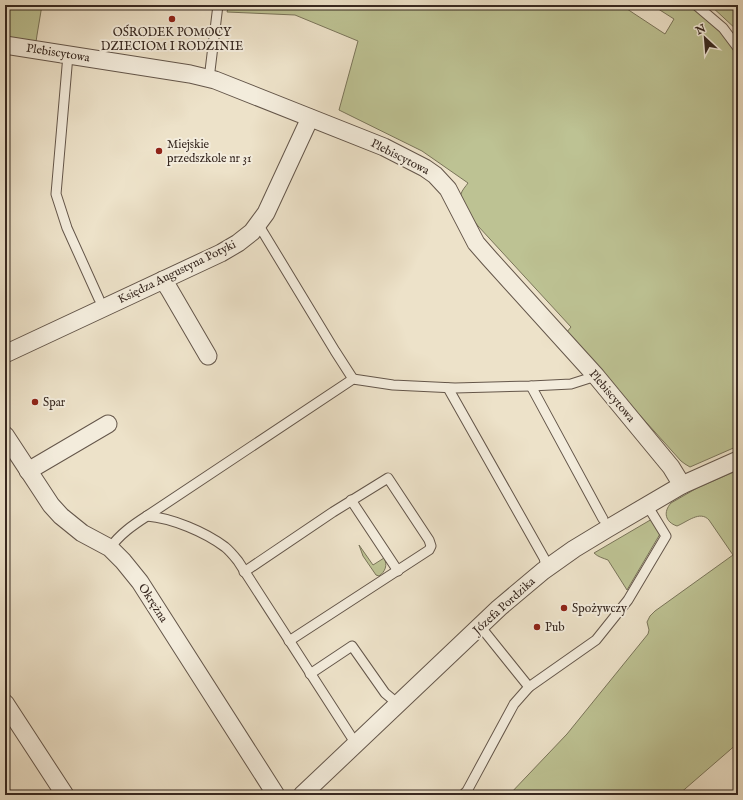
<svg xmlns="http://www.w3.org/2000/svg" width="743" height="800" viewBox="0 0 743 800" font-family="'IM FELL English',serif">
  <rect width="100%" height="100%" fill="#ede2c9"/>
  <filter id="stains"><feTurbulence type="fractalNoise" baseFrequency=".005" numOctaves="4"/><feColorMatrix values="0 0 0 0 .2 0 0 0 0 .09 0 0 0 0 .02 0 0 0 .5 -.17"/></filter>
  <radialGradient id="worn" r=".72"><stop offset=".6" stop-color="#630" stop-opacity="0"/><stop offset="1" stop-color="#630" stop-opacity=".3"/></radialGradient>
  <!-- green -->
  <g fill="#bdc293" stroke="#7a755a">
    <path d="M5,5H42L37,35L36,42L5,37Z"/>
    <path d="M229,5H621L665,34L674,19L652,5H689L720,30L738,55V446L690,467L685,464L681,461L566,333L571,327L478,226C473,219 458,202 461,194C462,190 466,186 468,183L422,151L339,110L358,41L295,15L227,12Z"/>
    <path d="M710,5H738V31Z"/>
    <path d="M738,470V743L678,795H509L567,734L648,634L649,630L647,622L650,616L655,611L733,555L709,520C700,510 687,522 677,526C665,522 663,512 671,503L697,488Z"/>
    <path d="M652,519L660,534L627,590L608,560C603,558 598,557 594,553Z"/>
    <path d="M359,545L373,565L384,558C388,565 385,572 379,576L376,575L363,556Z"/>
  </g>
  <g fill="none" stroke-linecap="round" stroke-linejoin="round">
    <defs>
      <g id="service">
        <path d="M696,5L723,28L738,48"/>
        <path d="M68,55L56,194L67,228L99,299"/>
        <path d="M209,79L218,5"/>
        <path d="M258,224L335,351L353,379"/>
        <path d="M531,386L603,519"/>
        <path d="M448,388L544,558L547,569"/>
        <path d="M351,500L398,571"/>
        <path d="M147,516C172,518 205,532 225,547C230,551 234,556 238,561L356,744"/>
        <path d="M110,548C120,534 133,525 147,516L353,379L393,385L455,388L531,386L571,384L596,376"/>
        <path d="M244,572L333,512L388,478L429,540L431,546L429,550L289,641"/>
        <path d="M480,626L529,687"/>
        <path d="M310,674L352,646L385,693L398,704"/>
        <path d="M463,795L467,791L514,704L529,687L596,640L628,600L666,536L647,505"/>
      </g>
      <g id="minor">
        <path d="M5,45L190,74L215,80L384,147L425,168L435,175L448,189L476,243L490,259L596,376L671,467L682,485"/>
        <path d="M163,280L169,289L208,356"/>
        <path d="M5,354L221,253L238,243L252,232L266,213L310,118"/>
        <path d="M5,435L51,505L61,516L82,533L110,548L123,561L140,582L276,795"/>
        <path d="M28,471L108,424"/>
        <path d="M5,703L65,795"/>
        <path d="M302,795L499,608L543,571L574,549L607,529L682,485L738,460"/>
      </g>
    </defs>
    <!-- service casing -->
    <use href="#service" stroke="#64564a" stroke-width="11"/>
    <!-- minor casing -->
    <use href="#minor" stroke="#64564a" stroke-width="19"/>
    <!-- service -->
    <use href="#service" stroke="#f3ecdc" stroke-width="9"/>
    <!-- minor -->
    <use href="#minor" stroke="#f3ecdc" stroke-width="17"/>
  </g>
  <!-- markers -->
  <g fill="#8f2418" stroke="#f3ecdc" stroke-width="1.5">
    <circle cx="172" cy="19" r="4"/>
    <circle cx="159" cy="151" r="4"/>
    <circle cx="35" cy="402" r="4"/>
    <circle cx="564" cy="608" r="4"/>
    <circle cx="537" cy="627" r="4"/>
  </g>
  <g text-anchor="middle" dominant-baseline="central" stroke-width="4" stroke-linejoin="round" paint-order="stroke">
    <!-- poi labels -->
    <g font-size="12" fill="#372820" stroke="#f3ecdc" text-anchor="start">
      <text x="172" y="32" text-anchor="middle">OŚRODEK POMOCY<tspan x="172" dy="14">DZIECIOM I RODZINIE</tspan></text>
      <text x="167" y="144">Miejskie<tspan x="167" dy="14">przedszkole nr 31</tspan></text>
      <text x="43" y="402">Spar</text>
      <text x="572" y="608">Spożywczy</text>
      <text x="545" y="627">Pub</text>
    </g>
    <!-- street labels -->
    <g font-size="12" fill="#372820" stroke="#f3ecdc">
      <text transform="translate(58 53) rotate(9)">Plebiscytowa</text>
      <text transform="translate(400 157) rotate(27)">Plebiscytowa</text>
      <text transform="translate(177 272) rotate(-26)">Księdza Augustyna Potyki</text>
      <text transform="translate(612 396) rotate(50)">Plebiscytowa</text>
      <text transform="translate(153 603) rotate(57)">Okrężna</text>
      <text transform="translate(504 606) rotate(-42)">Józefa Pordzika</text>
    </g>
  </g>
  <!-- margin -->
  <rect width="743" height="800" fill="none" stroke="#ede2c9" stroke-width="20"/>
  <rect x="6" y="6" width="731" height="788" fill="none" stroke="#372820" stroke-width="2"/>
  <rect x="10" y="10" width="723" height="780" fill="none" stroke="#372820"/>
  <!-- north arrow -->
  <g transform="translate(705 38) rotate(334)" stroke="#f3ecdc" stroke-width="3" paint-order="stroke">
  <path d="M0-3L7 15L0 10L-7 15Z" fill="#372820"/>
  <text y="-6" font-size="11" font-weight="bold" text-anchor="middle" fill="#372820">N</text>
  </g>
  <rect width="100%" height="100%" filter="url(#stains)"/>
  <rect width="100%" height="100%" fill="url(#worn)"/>
</svg>
